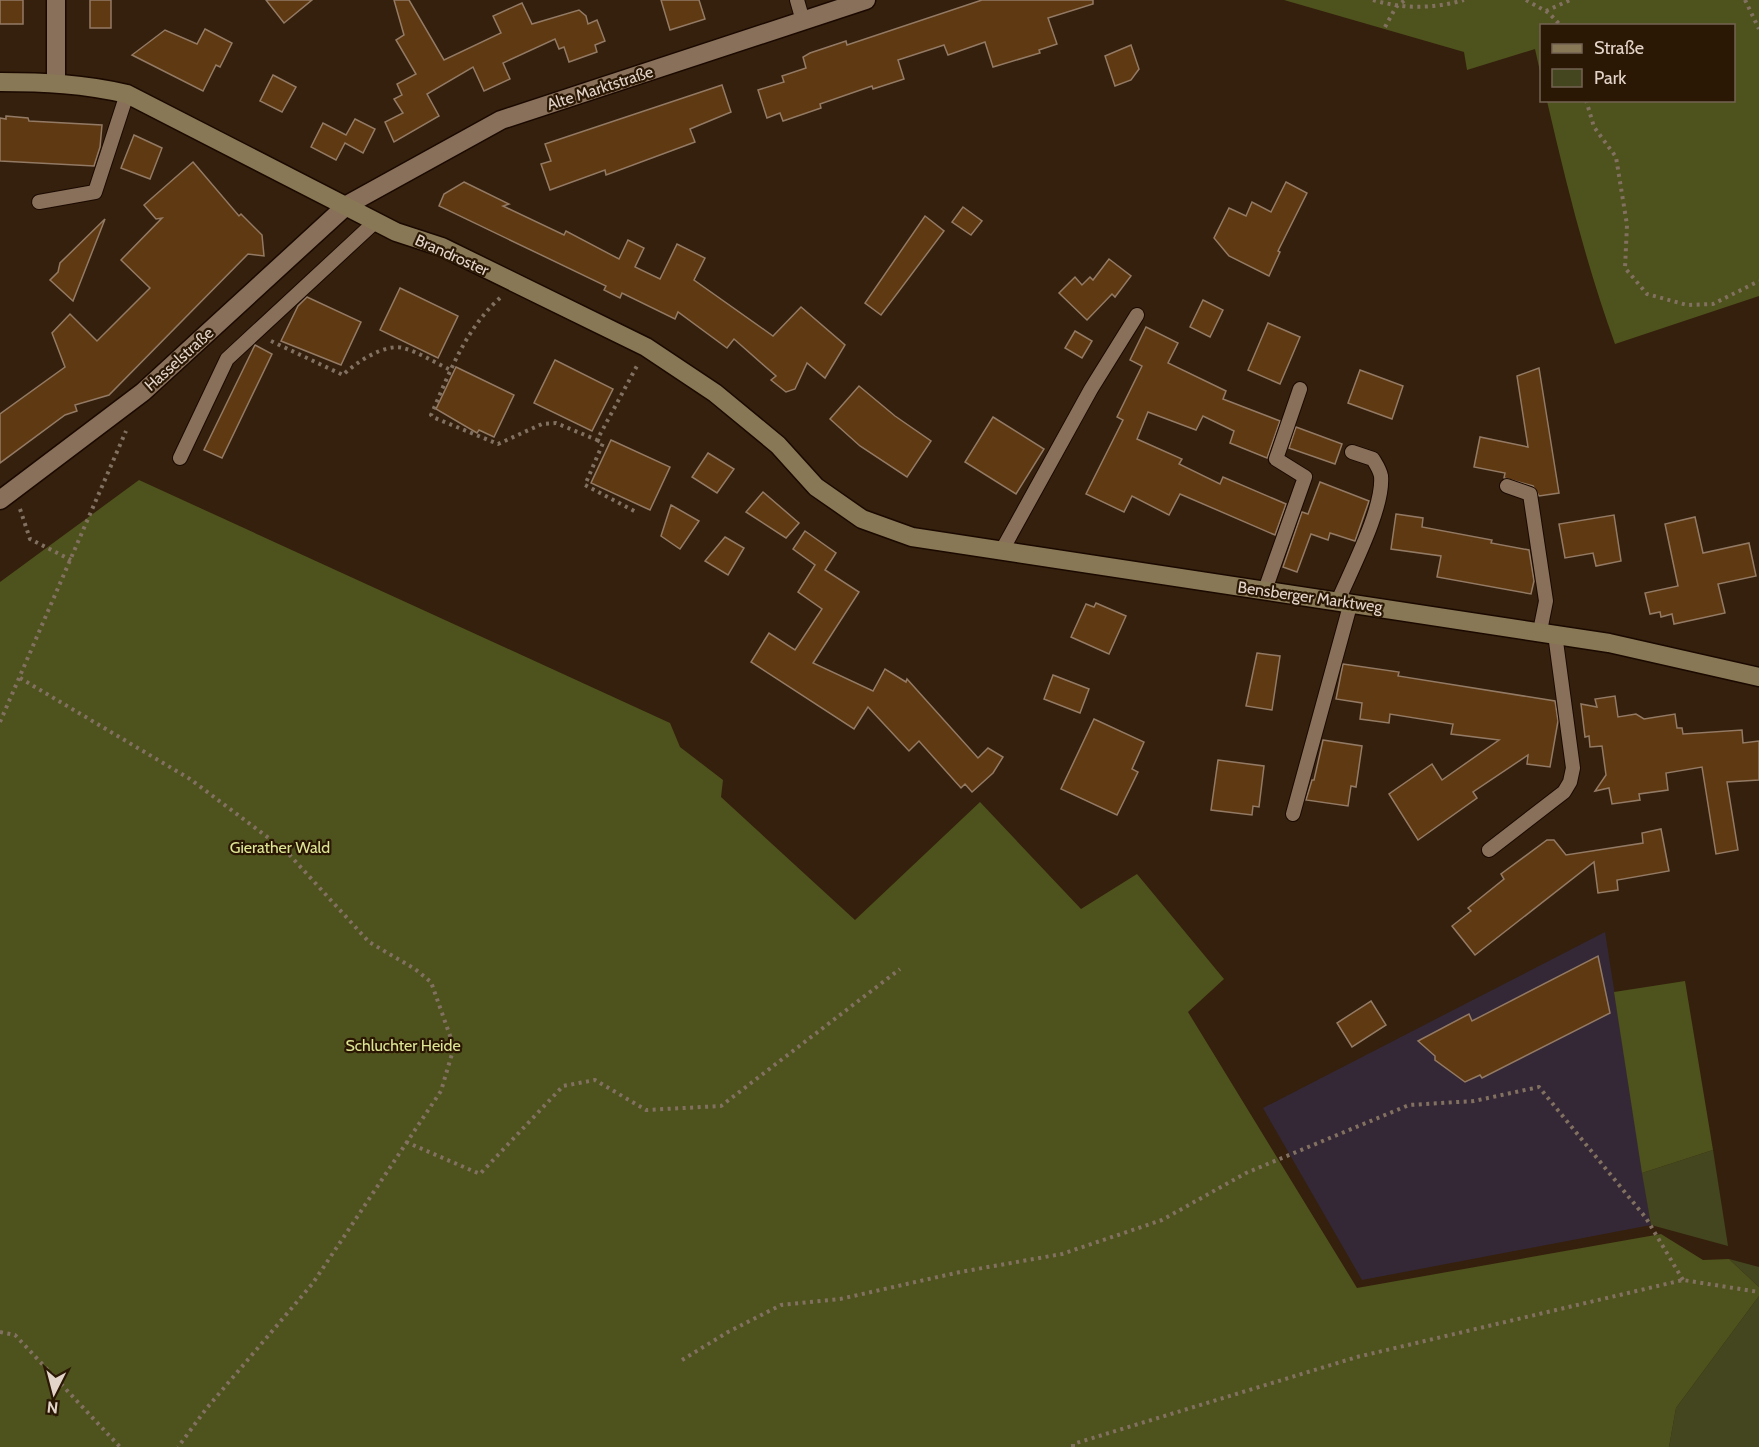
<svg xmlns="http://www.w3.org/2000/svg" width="1759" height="1447" viewBox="0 0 1759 1447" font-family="Cabin,sans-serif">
  <rect width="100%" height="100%" fill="#34200d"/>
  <!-- commercial -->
  <path fill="#342836" d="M1605,932L1651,1225L1362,1280L1263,1108Z"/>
  <!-- green -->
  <g fill="#43461e">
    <path d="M1713,1150L1728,1246L1651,1225L1642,1173Z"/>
    <path d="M1729,1259L1759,1267V1287Z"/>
    <path d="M1759,1296V1447H1669L1676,1408Z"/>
  </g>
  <!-- forest -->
  <g fill="#4e521d">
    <path d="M1284,0H1759V296L1615,344C1586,264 1566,183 1547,101L1734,100V26H1542L1541,76L1535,49L1467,70L1464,52Z"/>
    <path d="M139,480L670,723L680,747L723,780L721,797L855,920L980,802L1081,909L1137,874L1224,979L1188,1012L1357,1288L1661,1234L1703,1260L1729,1259L1759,1287V1296L1676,1408L1669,1447H0V582Z"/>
    <path d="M1685,981L1713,1150L1642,1173L1614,992Z"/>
  </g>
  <!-- building -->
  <g fill="#5f3911" stroke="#937a65" stroke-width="1.5">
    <rect x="0" y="0" width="23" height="24"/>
    <rect x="90" y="0" width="21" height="28"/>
    <path d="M266,0H312L284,23Z"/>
    <path d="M394,0H409L444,60L501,33L493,16L522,3L532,24L579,10L586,16L588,24L597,20L605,41L595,45L597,52L569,62L564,47L559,49L555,39L503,63L510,79L484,91L473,67L427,94L439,116L394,142L385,122L403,113L394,99L402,95L397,84L416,74L396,40L404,35Z"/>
    <path d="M661,0H699L705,19L670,30Z"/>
    <path d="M982,0H1093V4L1048,18L1057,44L1039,50L1040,53L993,67L985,42L948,55L944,45L898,60L904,79L873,89L872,86L820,104L821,108L783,121L780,113L767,118L758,90L784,82L782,76L806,68L803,57L810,53L846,41L847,45Z"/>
    <path d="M205,29L232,43L220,67L216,65L203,91L132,55L165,30L197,44Z"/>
    <path d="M1131,45L1139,69L1131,80L1115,86L1105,56Z"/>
    <path d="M273,75L296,87L282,112L260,101Z"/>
    <path d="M722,85L731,112L690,129L695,142L606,175L605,170L550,190L541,164L551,161L545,144Z"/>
    <path d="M6,116L28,118L29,121L102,125L100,147L94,166L0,161V118L6,119Z"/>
    <path d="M355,119L375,129L363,153L345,143L336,160L311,147L323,123L346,135Z"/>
    <path d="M134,135L162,148L150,179L121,168Z"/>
    <path d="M193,162L239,216L241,214L262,235L264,256L248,254L109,395L75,405L77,411L65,415L0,463V414L65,367L52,333L70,314L97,341L150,288L121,260L162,218L156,219L144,205Z"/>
    <path d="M464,182L509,204L503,206L564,235L566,231L619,259L628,240L644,248L635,267L660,279L677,244L705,258L694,280L773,336L801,307L845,345L825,378L807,363L795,389L786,392L771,380L776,376L734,339L727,348L678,312L675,319L622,293L620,298L604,290L606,286L439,206L444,194Z"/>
    <path d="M1286,182L1307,193L1278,251L1280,252L1269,276L1229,256L1214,238L1229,208L1246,216L1252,202L1271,212Z"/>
    <path d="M963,207L982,221L971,235L952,222Z"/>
    <path d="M925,216L944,231L881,315L865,303Z"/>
    <path d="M105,219L73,301L50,280L58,272L60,263Z"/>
    <path d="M1109,259L1131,276L1115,297L1112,294L1087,320L1059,293L1075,277L1082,285L1090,277L1093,280Z"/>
    <path d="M400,288L458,316L438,358L380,330Z"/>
    <path d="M307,297L361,322L341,365L281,341L298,306Z"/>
    <path d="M1203,300L1223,310L1210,337L1190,327Z"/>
    <path d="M1268,323L1300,337L1280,384L1248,370Z"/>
    <path d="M1146,327L1178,343L1168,363L1226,391L1223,399L1280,421L1267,458L1230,443L1234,431L1203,416L1196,430L1148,412L1137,439L1182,459L1179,464L1220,484L1223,477L1286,504L1275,535L1180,494L1169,515L1132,496L1124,512L1086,494L1123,420L1117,417L1142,366L1130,360Z"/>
    <path d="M1075,331L1092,341L1082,358L1065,348Z"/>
    <path d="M255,345L272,354L222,458L204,450Z"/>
    <path d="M555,360L613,389L592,431L534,403Z"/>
    <path d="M456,367L514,395L494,437L479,430L477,433L436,409Z"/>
    <path d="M1539,368L1559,493L1539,496L1533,486L1504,478L1505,473L1474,467L1480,437L1528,447L1517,376Z"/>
    <path d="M1360,370L1403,386L1392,419L1348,403Z"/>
    <path d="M859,386L895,416L931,441L907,477L860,446L830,419Z"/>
    <path d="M993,417L1044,449L1016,494L965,462Z"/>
    <path d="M1296,427L1342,444L1335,464L1289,448Z"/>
    <path d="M611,440L670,467L650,510L591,483Z"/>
    <path d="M708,453L734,469L717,493L692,477Z"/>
    <path d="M1320,482L1369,501L1355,541L1330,533L1328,540L1311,534L1297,572L1283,567L1302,512L1308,514Z"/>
    <path d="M763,492L799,523L786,538L746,512Z"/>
    <path d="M671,505L699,521L680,549L661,536Z"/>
    <path d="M1396,514L1423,518L1422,527L1492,540L1491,543L1529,550L1534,581L1531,594L1437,577L1441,556L1391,549Z"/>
    <path d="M1614,515L1621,561L1596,566L1593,553L1565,558L1559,524Z"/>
    <path d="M1695,517L1703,553L1749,543L1756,576L1718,584L1725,613L1674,624L1672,614L1661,617L1660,612L1650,614L1645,593L1678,586L1665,524Z"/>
    <path d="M805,531L836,553L825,570L859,592L813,663L873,691L885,669L906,682L907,679L978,758L988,748L1003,757L993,773L972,792L965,784L961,788L919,741L909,751L868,707L854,729L751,662L769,633L795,650L822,609L798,592L815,565L793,549Z"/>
    <path d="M725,537L744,548L728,575L705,561Z"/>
    <path d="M1096,603L1126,616L1109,654L1071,637L1086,604L1094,607Z"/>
    <path d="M1257,653L1280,656L1272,710L1246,706Z"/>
    <path d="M1343,664L1399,672L1398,676L1555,701L1558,721L1550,767L1527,764L1528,755L1473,792L1477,798L1418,840L1389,794L1432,764L1442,780L1499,740L1451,734L1453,724L1390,714L1389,723L1360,719L1362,703L1336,699Z"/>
    <path d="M1053,675L1089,689L1080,713L1044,699Z"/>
    <path d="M1615,696L1618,717L1636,714L1644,719L1675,714L1677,728H1682L1683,734L1742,730L1743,743L1759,741V780L1727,782L1738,850L1716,854L1702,767L1666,773L1668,790L1639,794L1640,800L1612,804L1609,788L1595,791L1606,775L1602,746L1590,747L1589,736L1585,737L1581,704L1597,707L1595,699Z"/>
    <path d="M1094,719L1144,742L1132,769L1138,772L1117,815L1061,789Z"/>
    <path d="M1323,740L1362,746L1356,787L1351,786L1348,806L1306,800L1312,780H1314Z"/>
    <path d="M1218,760L1264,766L1259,807L1253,806L1252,815L1211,810Z"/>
    <path d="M1661,829L1669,871L1617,880L1618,890L1598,893L1594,862L1475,955L1452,926L1471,911L1468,908L1504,879L1501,874L1547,840H1554L1566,855L1643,843L1642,833Z"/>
    <path d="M1598,956L1610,1013L1482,1078L1480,1075L1465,1082L1435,1060V1056L1418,1041L1469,1014L1472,1021Z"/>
    <path d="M1371,1001L1386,1025L1352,1047L1337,1023Z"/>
  </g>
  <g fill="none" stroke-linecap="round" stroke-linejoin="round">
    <defs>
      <g id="lane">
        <path d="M797,0L803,21"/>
        <path d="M39,202L95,192L127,94"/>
        <path d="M180,458L227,359L376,221"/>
        <path d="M1507,486L1530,494L1546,601L1540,631"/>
        <path d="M1001,552L1091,389L1137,315"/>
        <path d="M1265,590L1305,477L1276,459L1300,389"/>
        <path d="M1338,601C1351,570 1384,508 1381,476C1380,470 1376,464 1373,459L1352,452"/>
        <path d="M1293,814L1351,602"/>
        <path d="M1489,850L1564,792L1570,782L1573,768L1555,634"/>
      </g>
      <g id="street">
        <path d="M56,82V0"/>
        <path d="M0,500L143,392L347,205L501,120L866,0"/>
      </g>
      <path id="secondary" d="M0,82C44,82 84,84 127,94L396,232L442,247L646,347L715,393L778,445L816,487L862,519L912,537L1609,643L1759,677"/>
    </defs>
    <!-- lane casing -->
    <use href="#lane" stroke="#1b0900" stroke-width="16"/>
    <!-- street casing -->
    <use href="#street" stroke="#1b0900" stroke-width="21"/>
    <!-- secondary casing -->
    <use href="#secondary" stroke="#1b0900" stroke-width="21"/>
    <!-- path -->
    <g stroke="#827161" stroke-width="4" stroke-dasharray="3 4.5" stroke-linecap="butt">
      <path d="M1373,0C1403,9 1433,9 1464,0"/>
      <path d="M1526,0L1549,13L1561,26"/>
      <path d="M1745,0L1759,29"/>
      <path d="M1546,11L1570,0"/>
      <path d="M1385,27L1396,7L1405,0"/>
      <path d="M1586,100L1594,127L1616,157L1627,225L1625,268L1647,294L1687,305L1713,304L1759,281"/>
      <path d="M500,298C465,329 449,374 431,415L435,418L498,444L542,424L556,423L597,440L638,364"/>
      <path d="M271,341L343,375C355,363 385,343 403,348C419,352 435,363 451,370"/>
      <path d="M597,440L603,443L585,485L638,513"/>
      <path d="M20,509L30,539L71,560"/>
      <path d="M20,678L190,779L286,851L369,942L415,969L431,982L454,1047L441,1091L313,1283L206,1409L178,1447"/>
      <path d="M0,722L126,431"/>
      <path d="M406,1142L480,1174L563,1086L595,1080L646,1110L721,1106L900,969"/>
      <path d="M0,1332L15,1335L120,1447"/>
      <path d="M682,1360L728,1332L781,1305L840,1299L960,1272L1062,1254L1162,1220L1246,1173L1409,1105L1474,1101L1539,1087L1646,1218L1683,1280"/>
      <path d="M1073,1447V1444L1357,1357L1683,1280L1759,1292"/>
    </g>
    <!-- lane -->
    <use href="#lane" stroke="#88705a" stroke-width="14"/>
    <!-- street -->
    <use href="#street" stroke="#88705a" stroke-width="18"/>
    <!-- secondary -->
    <use href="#secondary" stroke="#897855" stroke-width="18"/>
  </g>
  <g text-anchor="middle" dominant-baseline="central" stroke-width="4.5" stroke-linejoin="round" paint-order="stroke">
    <!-- street labels -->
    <g font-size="16" fill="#e2d4c9" stroke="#2a1704">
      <text transform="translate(600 88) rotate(-18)">Alte Marktstraße</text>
      <text transform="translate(452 255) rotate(24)">Brandroster</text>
      <text transform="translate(179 359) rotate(-42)">Hasselstraße</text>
      <text transform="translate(1310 597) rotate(8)">Bensberger Marktweg</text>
    </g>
    <!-- park labels -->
    <g font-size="16" fill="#dee694" stroke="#2a1704">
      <text x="280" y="847">Gierather Wald</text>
      <text x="403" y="1045">Schluchter Heide</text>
    </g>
  </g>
  <!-- legend -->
  <rect x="1540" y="24" width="195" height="78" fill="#2a1704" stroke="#746353" stroke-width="1.5"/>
  <rect x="1552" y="44" width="30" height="9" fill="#897855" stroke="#746353" stroke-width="1.5"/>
  <text x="1594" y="54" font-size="18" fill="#e2d4c9">Straße</text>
  <rect x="1552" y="69" width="30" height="18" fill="#43461e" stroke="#746353" stroke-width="1.5"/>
  <text x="1594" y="84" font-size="18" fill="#e2d4c9">Park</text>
  <!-- north arrow -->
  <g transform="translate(54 1393) rotate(186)" stroke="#2a1704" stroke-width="4.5" paint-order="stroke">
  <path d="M0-4.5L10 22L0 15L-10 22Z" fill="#e2d4c9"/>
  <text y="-9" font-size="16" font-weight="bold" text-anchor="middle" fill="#e2d4c9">N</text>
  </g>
</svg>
